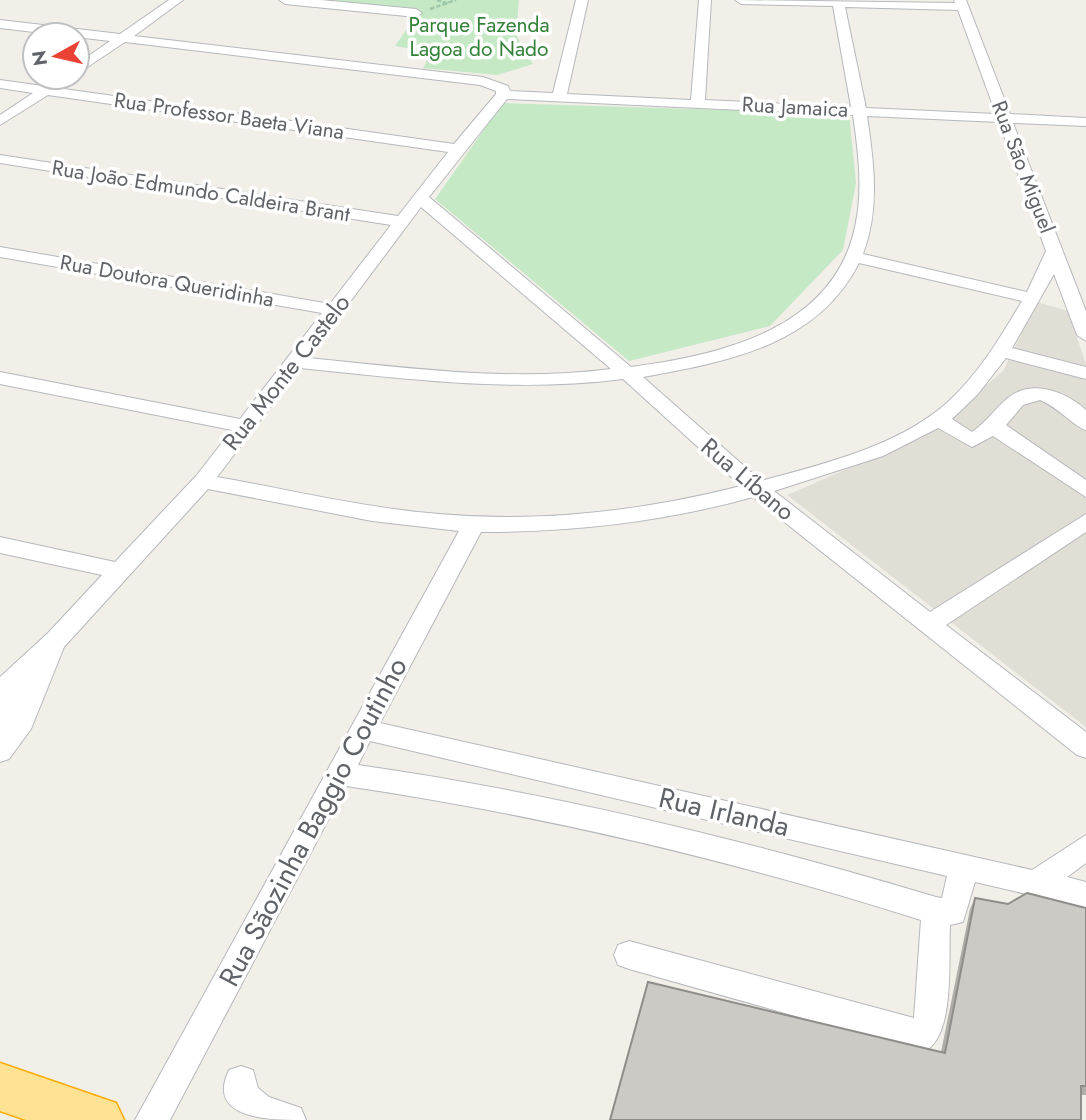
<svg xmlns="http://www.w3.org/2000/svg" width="1086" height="1120" viewBox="0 0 1086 1120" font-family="Jost,sans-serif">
  <rect width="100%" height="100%" fill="#f1efe8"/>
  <!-- education -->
  <path fill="#e1ded6" d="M1037,302L1068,311L1086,364V727L787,495L914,440L958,409L1003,371Z"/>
  <!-- green -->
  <g fill="#c5e8c5">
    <path d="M331,0H519L516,35L533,64L497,75L423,68L432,52L395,46L420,10Z"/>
    <path d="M503,103L849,114L856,183L843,250L770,326L629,361L435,199Z"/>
  </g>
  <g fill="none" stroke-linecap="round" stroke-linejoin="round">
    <defs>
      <g id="minor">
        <path d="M169,0H183L134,36L483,77L508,86L510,91L553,93L576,0H588L567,94L691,100L699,0H711L705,100L851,107L833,6L741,4L735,0L955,3L954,0H966L1010,114L1086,118V126L1013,123L1086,311V341L1077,335L1054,274L1012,348L1086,367V379L1006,358L977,395L952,419L972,432C987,422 995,408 1009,397C1033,379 1066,392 1086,410V430C1076,428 1058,407 1040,400L1023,405L1006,425L1086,480V497L993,436L972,447L938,428L883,456L774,491L930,612L1086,514V532L946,625L1086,732V758L1077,755L753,497C664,522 573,532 481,532L380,723L1032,870L1086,835V863L1067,877L1086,882V908L975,882L963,922L950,925C948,958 956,1038 923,1052L629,969L618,965L614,955L618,945L629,941L914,1018L921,920C732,860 542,815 346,786L170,1120H135L459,531L372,521L208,489L64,647L31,729L9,759L0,762V677L48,633L102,575L0,553V537L115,562L196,476L232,430L0,384V372L240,419L322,313L0,257V247L330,304L391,225L0,163V155L398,216L448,152L48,95L0,125V115L33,93L0,88V80L43,86L57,83V88L454,144L496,94V91L480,85L125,42L77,74V64L110,41L0,28V20L120,34ZM845,7L958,10L996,114L866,108ZM507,99L853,115C858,150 863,187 856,222C837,328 723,355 631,367L429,197ZM867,116L999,122L1046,251L1027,292L863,254C880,209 874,163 867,116ZM421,207L611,369C509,382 409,368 308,358ZM859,263L1022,301C1001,337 979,373 949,401C900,446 823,464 761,481L643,377C726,362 817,346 859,263ZM300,368C409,379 513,393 623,379L741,486C643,511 540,523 439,514C364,508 291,490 217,477ZM370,741L947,876L942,898L936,897C746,840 554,793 358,765Z"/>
        <path d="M279,0H321L416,9L422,13L416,17L285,4Z"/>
        <path d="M241,1066L253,1070L258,1088L269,1097L301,1108L306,1120C271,1120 205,1120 229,1070Z"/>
      </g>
      <path id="highway" d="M0,1063L116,1103L124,1120H26L0,1111Z"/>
    </defs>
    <!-- minor casing -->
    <use href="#minor" stroke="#b5b8bc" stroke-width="2"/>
    <!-- highway casing -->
    <use href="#highway" stroke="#f9ab00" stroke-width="3"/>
    <!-- path -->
    <g stroke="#9cc7a9" stroke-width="2.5" stroke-dasharray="4.5 2" stroke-linecap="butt">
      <path d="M437,0L449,4"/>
      <path d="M430,9L456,0"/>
    </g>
    <!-- minor -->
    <use href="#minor" fill="#fff" fill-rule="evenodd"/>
    <!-- highway -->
    <use href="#highway" fill="#fde293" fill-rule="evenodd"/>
  </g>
  <!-- wall -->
  <path fill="#afaea9" d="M975,898L1008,904L1086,908V1095H1081L941,1052L970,909Z"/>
  <!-- building -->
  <path fill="#cccac5" stroke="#8f8d8a" stroke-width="2" d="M1027,893L1086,908V1086H1081V1120H610L648,982L945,1053L975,898L1008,904Z"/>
  <g text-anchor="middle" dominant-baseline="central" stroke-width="7" stroke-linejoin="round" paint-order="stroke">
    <!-- far-park labels -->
    <g font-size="21" fill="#348238" stroke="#fff">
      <text x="479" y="25">Parque Fazenda<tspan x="479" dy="24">Lagoa do Nado</tspan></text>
    </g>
    <!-- far-street labels -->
    <g font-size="21" fill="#5f6368" stroke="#fff">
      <text transform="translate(795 107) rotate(3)">Rua Jamaica</text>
      <text transform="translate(229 116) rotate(8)">Rua Professor Baeta Viana</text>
      <text transform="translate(1023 167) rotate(69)">Rua São Miguel</text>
      <text transform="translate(201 191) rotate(9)">Rua João Edmundo Caldeira Brant</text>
      <text transform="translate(167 281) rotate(10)">Rua Doutora Queridinha</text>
    </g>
    <!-- street labels -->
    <g font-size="24" fill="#5f6368" stroke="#fff">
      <text transform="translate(286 372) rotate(-52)">Rua Monte Castelo</text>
      <text transform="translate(748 479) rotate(40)">Rua Líbano</text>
    </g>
    <!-- near-street labels -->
    <g font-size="28" fill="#5f6368" stroke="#fff">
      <text transform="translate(724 812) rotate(13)">Rua Irlanda</text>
      <text transform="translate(313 822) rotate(-62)">Rua Sãozinha Baggio Coutinho</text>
    </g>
  </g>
  <!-- north arrow -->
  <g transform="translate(56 56) rotate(262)"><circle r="33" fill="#ffffff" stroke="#bfc1c3" stroke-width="2"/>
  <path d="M0-5L12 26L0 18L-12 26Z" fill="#ea4335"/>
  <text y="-10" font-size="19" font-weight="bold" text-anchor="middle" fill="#5f6368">N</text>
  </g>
</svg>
